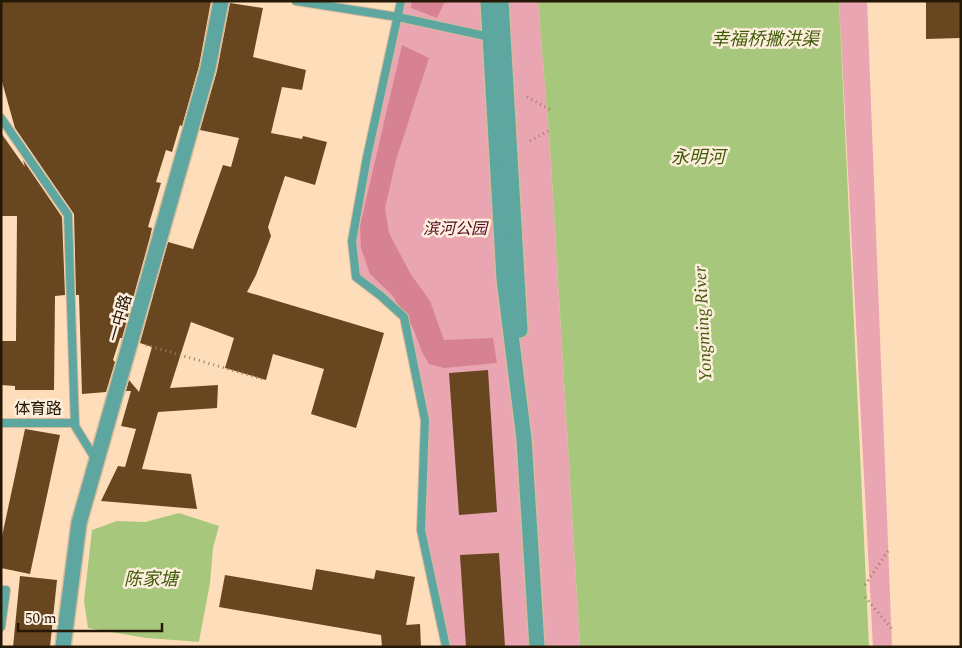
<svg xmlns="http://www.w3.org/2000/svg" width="962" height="648" viewBox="0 0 962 648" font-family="Spectral,'Noto Sans SC',serif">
  <rect width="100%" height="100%" fill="#feddbb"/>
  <!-- green -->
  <g fill="#e9a5b1">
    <path d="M401,1H538L550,147L580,647H444L432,601L421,530L425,420L404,318L356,277L352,241Z"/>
    <path d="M839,1H867L892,647H873Z"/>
  </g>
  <!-- forest -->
  <g fill="#d78293">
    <path d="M412,1H445L437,18L411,8Z"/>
    <path d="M402,45L429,58L396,160L385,208L389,233L410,273L430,301L444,340L493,338L497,363L444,368L429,364L422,352L413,328L392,295L370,274L361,248L360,226Z"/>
  </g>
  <!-- water -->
  <g fill="#a7c77c">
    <path d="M538,1H839L869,647H580L550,147Z"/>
    <path d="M179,513L219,526L213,548L210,583L198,647L88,628L84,601L92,530L117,521L145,522Z"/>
  </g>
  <!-- pier -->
  <path fill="#feddbb" d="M147,638L201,642V647H146Z"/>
  <!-- building -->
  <g fill="#68461f">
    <path d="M1,1H211L199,66L182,126L180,125L172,152L166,150L156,182L161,183L148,227L152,228L150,237L122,338H120L113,360L115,362L106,392L82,394L79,295H76L74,214L15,128L1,78Z"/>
    <path d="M926,1H961V38L926,39Z"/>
    <path d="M230,3L263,8L253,57L306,70L302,90L282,87L271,133L302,139L303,136L327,142L315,185L285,176L268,227L271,236L256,275L247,292L384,333L356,428L311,414L324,369L273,354L266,380L225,368L234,338L191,322L170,388L218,385L217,408L158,412L142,469L191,474L197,509L101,501L118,466L125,467L136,429L121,426L131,391H126L129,380L139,392L152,347L140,343L168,242L193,249L223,165L231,167L239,138L200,130L217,71Z"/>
    <path d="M1,133L25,167L23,160L62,217L65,295L55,296L54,390H15V386L1,385V341H16L17,216H1Z"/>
    <path d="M488,370L497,512L459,515L449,373Z"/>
    <path d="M25,429L60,435L30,574L1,568V541Z"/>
    <path d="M499,553L505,647H466L460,555Z"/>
    <path d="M316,569L374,579L376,570L415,577L406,625L420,624L421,647H382L381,635L219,607L225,575L312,590Z"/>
    <path d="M20,576L57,580L50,647H13Z"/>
  </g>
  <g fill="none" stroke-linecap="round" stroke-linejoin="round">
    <defs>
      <g id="lane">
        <path d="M296,1L398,17L490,37"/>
        <path d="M401,1L367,157L352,241L356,277L381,296L404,317L425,420L421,530L446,647"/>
        <path d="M1,118L68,215L75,426L96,460"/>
        <path d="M1,423H75"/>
        <path d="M1,590H6L1,627"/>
      </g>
      <g id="street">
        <path d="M488,1L504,278L524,439L537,647"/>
        <path d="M501,1L520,330"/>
        <path d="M63,647L79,523L208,68L221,1"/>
      </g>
    </defs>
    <!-- lane casing -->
    <use href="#lane" stroke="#d7ba9b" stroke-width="10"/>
    <!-- street casing -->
    <use href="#street" stroke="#d7ba9b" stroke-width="18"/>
    <!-- path -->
    <g stroke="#977f65" stroke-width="3" stroke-dasharray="1 4" stroke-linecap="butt">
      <path d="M527,97L551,110"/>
      <path d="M530,141L552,129"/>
      <path d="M146,345L266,380"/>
      <path d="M865,585L888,551"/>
      <path d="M865,597L892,629"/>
    </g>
    <!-- lane -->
    <use href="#lane" stroke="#5da7a0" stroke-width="8"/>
    <!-- street -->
    <use href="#street" stroke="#5da7a0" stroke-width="15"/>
  </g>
  <g text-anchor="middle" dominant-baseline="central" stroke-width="5" stroke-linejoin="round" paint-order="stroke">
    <!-- park labels -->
    <g font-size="16" font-style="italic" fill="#550822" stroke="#feeedd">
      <text x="455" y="229">滨河公园</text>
    </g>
    <!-- street labels -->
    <g font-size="16" fill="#261807" stroke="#feeedd">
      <text transform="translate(120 318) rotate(-74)">一中路</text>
      <text x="38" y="409">体育路</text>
    </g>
    <!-- water labels -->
    <g font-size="18" font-style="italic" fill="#3f5b07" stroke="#feeedd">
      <text x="765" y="39">幸福桥撇洪渠</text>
      <text x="698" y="157">永明河</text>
      <text transform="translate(703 324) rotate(-93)">Yongming River</text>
      <text x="151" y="579">陈家塘</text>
    </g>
  </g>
  <!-- border -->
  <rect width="962" height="648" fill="none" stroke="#261807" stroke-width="5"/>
  <!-- scale -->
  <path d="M18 623v8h144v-8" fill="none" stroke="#261807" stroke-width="2.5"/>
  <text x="25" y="623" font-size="15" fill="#261807" stroke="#feeedd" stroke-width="4" paint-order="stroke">50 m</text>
</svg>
